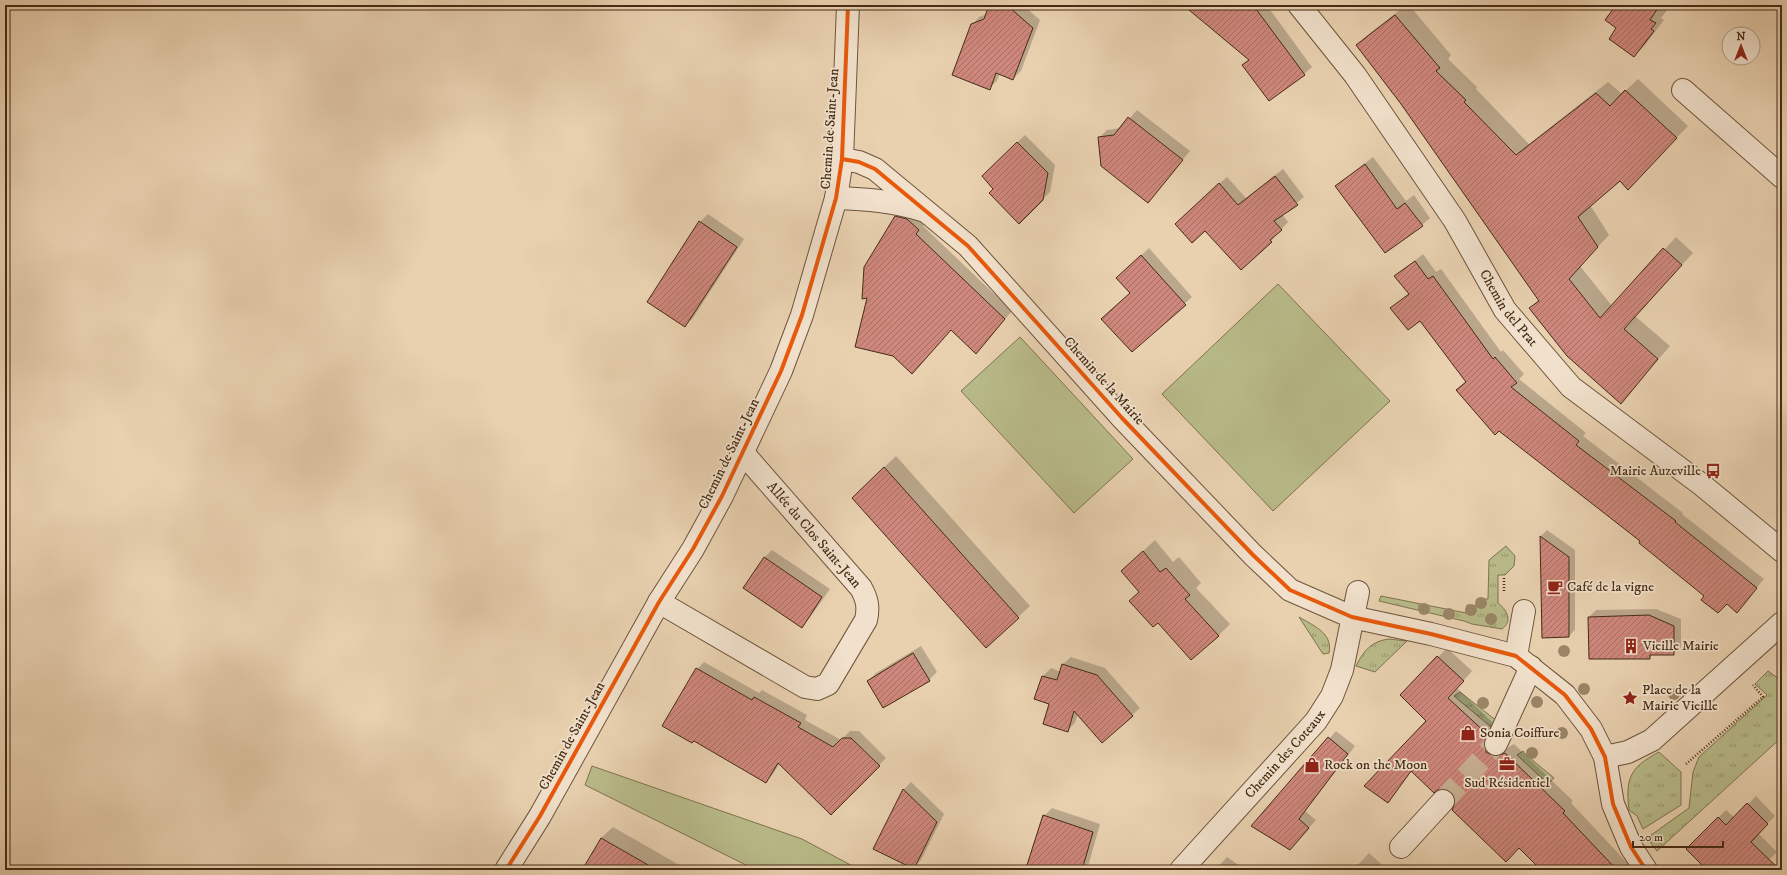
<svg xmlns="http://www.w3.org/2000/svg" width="1787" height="875" viewBox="0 0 1787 875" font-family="'IM FELL DW Pica',serif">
  <defs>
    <pattern id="grass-tufts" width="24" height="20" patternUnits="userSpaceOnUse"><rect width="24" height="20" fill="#b9bb8a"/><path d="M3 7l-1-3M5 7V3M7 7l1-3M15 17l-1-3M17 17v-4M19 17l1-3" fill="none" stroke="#989870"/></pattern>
    <pattern id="building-hatch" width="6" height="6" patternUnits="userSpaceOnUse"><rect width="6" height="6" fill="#ce877c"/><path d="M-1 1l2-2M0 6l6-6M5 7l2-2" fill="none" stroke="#a96f64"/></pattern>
  </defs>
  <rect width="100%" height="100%" fill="#e9d1b0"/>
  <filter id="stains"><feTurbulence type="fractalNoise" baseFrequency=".005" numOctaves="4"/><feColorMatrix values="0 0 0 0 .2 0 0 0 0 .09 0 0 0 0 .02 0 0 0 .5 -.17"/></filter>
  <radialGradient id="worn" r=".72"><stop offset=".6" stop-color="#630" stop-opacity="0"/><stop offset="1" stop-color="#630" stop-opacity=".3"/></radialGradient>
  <!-- grass -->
  <g fill="url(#grass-tufts)" stroke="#7f734f">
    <path d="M1506,546L1515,556L1514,566L1505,575H1498V603C1507,610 1513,621 1502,629L1472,624L1464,621L1379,601L1381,596L1466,613L1467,605L1476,606L1477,599H1488L1489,560Z"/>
    <path d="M1299,617C1314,626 1333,633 1329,653L1323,654Z"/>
    <path d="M1389,639L1407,641L1375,672L1356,666C1364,650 1372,641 1389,639Z"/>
    <path d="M1768,671L1782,681V737L1657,851L1647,838L1689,808L1693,772L1699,757L1767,695L1755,684Z"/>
    <path d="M1460,692L1502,725L1497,732L1454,696Z"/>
    <path d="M1523,751L1525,754L1554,778L1548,784L1517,755Z"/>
    <path d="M1659,752L1681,772V805L1643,829L1637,816L1629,810C1625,777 1631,767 1659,752Z"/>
  </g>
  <!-- garden -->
  <g fill="#b9bb8a" stroke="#7f734f">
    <path d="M1278,284L1390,401L1273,511L1162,394Z"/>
    <path d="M1020,337L1133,459L1074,513L961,391Z"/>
    <path d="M592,766L802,839L860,870H756L585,785Z"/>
  </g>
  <!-- shadow -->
  <g fill="#0003">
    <path d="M990,5H1023L1040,20L1021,71L1013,79L1000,73L997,81L989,89L972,25L979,17L987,14Z"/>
    <path d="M1184,5H1269L1268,7L1312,67L1304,74L1243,65L1249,59Z"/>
    <path d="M1406,5H1409L1451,55L1448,59L1477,87L1476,89L1529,144L1608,82L1622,94L1638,79L1688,126L1640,176L1620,180L1590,205L1609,235L1580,266L1612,306L1676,237L1693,253L1635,316L1670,346L1621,402L1530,308L1539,299L1415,122L1357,45L1370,33Z"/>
    <path d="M1606,5H1671L1661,18L1664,20L1645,45L1634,56L1618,28L1613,11Z"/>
    <path d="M1137,110L1190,151L1148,202L1099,138L1107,130L1121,128Z"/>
    <path d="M1025,135L1055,165L1050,192L1019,222L983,176Z"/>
    <path d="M1373,157L1406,201L1414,195L1430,218L1422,225L1336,186Z"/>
    <path d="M1283,169L1304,197L1282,214L1288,222L1271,241L1206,229L1183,216L1227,177L1246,198Z"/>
    <path d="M903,209L926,222L923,226L1012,311L983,345L952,329L919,365L896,217Z"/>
    <path d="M708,214L744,239L693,318L685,325L700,222Z"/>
    <path d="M1149,248L1192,297L1132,351L1131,293L1125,271Z"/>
    <path d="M1423,254L1436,272L1441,269L1501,352L1503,350L1524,374L1519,379L1586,433L1583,436L1683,513L1682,514L1764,579L1737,611L1727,603L1705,596L1458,390L1466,381L1420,319L1392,308L1409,293L1396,276Z"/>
    <path d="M896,456L1030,606L986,647L864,487Z"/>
    <path d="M1547,530L1575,550V630L1569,636L1543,637L1541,536Z"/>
    <path d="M1155,540L1173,562L1179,557L1191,571L1201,583L1196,588L1230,624L1218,636L1140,591L1122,571Z"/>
    <path d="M772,550L830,589L809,619L802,626L764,558Z"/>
    <path d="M1656,609L1681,619V647L1673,654H1653L1649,658L1589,617L1596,610Z"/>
    <path d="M921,646L937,672L929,680L868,681L876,673Z"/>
    <path d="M1447,648L1472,671L1457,688L1495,725L1501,747L1507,748L1514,744L1573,801L1571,803L1634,870H1548L1456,797L1452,791L1412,771L1387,801L1427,721L1401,695Z"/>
    <path d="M1071,657L1105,668L1140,708L1102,742L1078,714L1075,723L1067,731L1051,703L1036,698L1043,676L1051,668L1061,672L1063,664Z"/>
    <path d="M704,662L759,693L762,690L807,715L805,720L841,740L850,731H859L886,758L831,814L780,763L773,774L766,781L697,669Z"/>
    <path d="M1336,731L1355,746L1305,811L1316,820L1297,841L1253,826Z"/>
    <path d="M911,782L944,814L921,860L913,868L874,848L904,789Z"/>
    <path d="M1756,796L1775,816L1758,833L1777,852L1759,870H1709L1687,849L1726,810L1735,818Z"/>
    <path d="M1052,808L1100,824L1087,870H1043L1044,816Z"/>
    <path d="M613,827L688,870H588L601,838Z"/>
    <path d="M1369,853L1388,870H1353Z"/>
    <path d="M1227,857L1246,870H1215Z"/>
  </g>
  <!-- building -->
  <g fill="url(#building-hatch)" stroke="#452b14">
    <path d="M989,5L1009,7L1033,28L1013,80L996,73L990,90L952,75L971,24L984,19Z"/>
    <path d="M1183,5H1253L1305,75L1269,101L1242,65L1249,60Z"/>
    <path d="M1616,5H1660L1650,20L1656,23L1651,29L1654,31L1634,57L1609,39L1616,28L1605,20Z"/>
    <path d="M1395,15L1440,68L1436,71L1466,100L1464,102L1516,155L1596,93L1610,106L1625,90L1677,138L1628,190L1620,181L1578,217L1598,247L1569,279L1600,318L1663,248L1682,265L1624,329L1658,359L1621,404L1567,356L1529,308L1539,301L1401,104L1356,45Z"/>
    <path d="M1128,117L1183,160L1148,203L1101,166L1098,137L1114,135Z"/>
    <path d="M1017,142L1048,173L1043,200L1019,224L989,193L993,189L982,176Z"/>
    <path d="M1365,164L1397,209L1405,203L1423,226L1385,253L1335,186Z"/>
    <path d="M1275,176L1298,205L1274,221L1282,230L1270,240L1272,242L1241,270L1205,231L1192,243L1175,224L1219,183L1238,205Z"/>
    <path d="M895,216L907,219L919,230L916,234L1005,319L976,354L951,330L912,374L893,356L855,347L867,298L862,299L864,267Z"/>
    <path d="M699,221L737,247L685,327L647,302Z"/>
    <path d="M1141,255L1186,305L1132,352L1101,319L1130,293L1116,278Z"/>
    <path d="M1415,261L1428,279L1433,276L1493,359L1495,357L1517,383L1511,387L1579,441L1576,445L1676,521L1675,522L1757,588L1737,613L1727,604L1718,613L1701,600L1704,596L1639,543L1640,541L1499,431L1495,435L1456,390L1466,382L1420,321L1408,330L1390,308L1409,294L1394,276Z"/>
    <path d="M884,467L1019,618L986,648L852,498Z"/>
    <path d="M1540,536L1569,557V637L1542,638Z"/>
    <path d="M1143,551L1160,572L1166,568L1179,583L1190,595L1185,599L1219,636L1191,660L1158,623L1153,627L1129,601L1139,592L1121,571Z"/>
    <path d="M764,557L822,597L802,628L743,588Z"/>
    <path d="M1649,615L1674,626V655H1650V659H1589L1588,617Z"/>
    <path d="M913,653L930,681L883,708L867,681Z"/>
    <path d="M1437,656L1464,681L1448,698L1487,734L1484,745L1486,752L1491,755L1497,756L1505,753L1565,811L1563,813L1617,870H1541L1519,848L1506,862L1452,810L1455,803V797L1452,792L1445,789H1439L1434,793L1411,771L1388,803L1364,786L1426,721L1400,695Z"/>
    <path d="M1062,664L1097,675L1133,716L1102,743L1074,711L1068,732L1043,724L1049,704L1034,699L1042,676L1057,680Z"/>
    <path d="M696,668L752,700L754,697L801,723L798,727L833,747L842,738H851L880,766L831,815L778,763L766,783L694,741L692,743L662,726Z"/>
    <path d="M1328,737L1348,754L1299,819L1309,828L1290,850L1251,826Z"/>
    <path d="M903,789L937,822L914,869L873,849Z"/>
    <path d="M1747,803L1768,824L1751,842L1780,870H1707L1686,849L1718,817L1726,825Z"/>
    <path d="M1043,815L1093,832L1082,870H1040L1027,865Z"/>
    <path d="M601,838L657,870H582Z"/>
  </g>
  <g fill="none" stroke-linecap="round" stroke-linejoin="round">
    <!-- minor-tunnel -->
    <path stroke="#c8b091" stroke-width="22" stroke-dasharray="22 11" stroke-linecap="butt" d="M1443,801L1496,744"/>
    <defs>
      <g id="minor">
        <path id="s1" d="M1299,5L1355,75L1455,221L1505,310L1571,387L1702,485L1782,551"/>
        <path d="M1683,90L1782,177"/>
        <path d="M842,159L859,162L875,169L968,246L1122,418L1253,555L1290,590L1352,617L1431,634L1516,656L1565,695L1591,729L1605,757L1613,804L1631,847L1646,870"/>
        <path d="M836,198C866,199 893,201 922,210"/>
        <path d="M659,602L805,687L817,689L828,684L866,620C869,607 867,599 861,588L743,453"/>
        <path d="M1516,656L1524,611"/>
        <path d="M1496,744L1531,667"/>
        <path d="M1605,757L1628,752L1652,740L1782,623"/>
        <path d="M1401,847L1443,801"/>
        <path d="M506,870L540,816L659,602L693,549L722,496L781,371L802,315L836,198L842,159L848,5"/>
        <path id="s2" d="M1181,870L1316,721L1332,696L1342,670L1358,592"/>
      </g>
    </defs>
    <!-- minor casing -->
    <use href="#minor" stroke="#6e543b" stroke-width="24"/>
    <!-- path -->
    <g stroke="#452b14" stroke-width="2.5" stroke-dasharray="1 2" stroke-linecap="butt">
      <path d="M1504,578V593"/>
      <path d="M1686,764L1763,697L1753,685"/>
    </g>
    <!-- minor -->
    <use href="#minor" stroke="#f1e1cc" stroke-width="22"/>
    <defs>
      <g id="cycleway">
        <path d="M842,159L859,162L875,169L968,246L1122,418L1253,555L1290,590L1352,617L1431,634L1516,656L1565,695L1591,729L1605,757L1613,804L1631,847L1646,870"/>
        <path d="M506,870L540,816L659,602L693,549L722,496L781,371L802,315L836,198L842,159L848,5"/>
      </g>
    </defs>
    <!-- cycleway casing -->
    <use href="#cycleway" stroke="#f1e1cc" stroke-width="6"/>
    <!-- cycleway -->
    <use href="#cycleway" stroke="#e8590c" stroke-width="4"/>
  </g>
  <!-- trees -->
  <g fill="#9b8667">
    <circle cx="1481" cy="603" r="6"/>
    <circle cx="1424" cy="609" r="6"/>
    <circle cx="1471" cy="610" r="6"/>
    <circle cx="1449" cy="614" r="6"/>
    <circle cx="1491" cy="619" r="6"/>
    <circle cx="1564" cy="651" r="6"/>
    <circle cx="1584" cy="689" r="6"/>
    <circle cx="1674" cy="694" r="6"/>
    <circle cx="1537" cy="702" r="6"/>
    <circle cx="1483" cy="703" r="6"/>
    <circle cx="1562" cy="733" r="6"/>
    <circle cx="1532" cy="753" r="6"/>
  </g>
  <!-- icons -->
  <defs>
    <symbol id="bus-bare" viewBox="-9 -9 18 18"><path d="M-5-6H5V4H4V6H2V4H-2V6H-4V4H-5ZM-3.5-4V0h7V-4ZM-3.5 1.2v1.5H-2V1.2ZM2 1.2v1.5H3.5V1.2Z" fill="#8f2418" stroke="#f1e1cc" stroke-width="2.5" paint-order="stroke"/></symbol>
    <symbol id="cafe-bare" viewBox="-9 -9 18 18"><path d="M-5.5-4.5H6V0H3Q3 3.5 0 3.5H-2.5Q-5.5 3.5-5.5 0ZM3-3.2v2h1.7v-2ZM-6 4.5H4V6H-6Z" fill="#8f2418" stroke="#f1e1cc" stroke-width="2.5" paint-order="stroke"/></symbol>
    <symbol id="building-bare" viewBox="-9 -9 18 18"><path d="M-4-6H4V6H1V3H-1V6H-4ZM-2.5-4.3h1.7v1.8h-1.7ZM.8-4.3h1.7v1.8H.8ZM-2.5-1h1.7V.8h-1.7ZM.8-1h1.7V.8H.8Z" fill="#8f2418" stroke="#f1e1cc" stroke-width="2.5" paint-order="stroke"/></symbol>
    <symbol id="sight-bare" viewBox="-9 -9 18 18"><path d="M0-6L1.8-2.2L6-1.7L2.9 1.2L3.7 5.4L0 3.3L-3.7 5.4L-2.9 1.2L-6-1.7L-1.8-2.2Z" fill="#8f2418" stroke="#f1e1cc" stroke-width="2.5" paint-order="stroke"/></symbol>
    <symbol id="shop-bare" viewBox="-9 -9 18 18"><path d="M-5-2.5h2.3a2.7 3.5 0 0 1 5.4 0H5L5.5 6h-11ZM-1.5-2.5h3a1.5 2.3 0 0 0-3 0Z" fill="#8f2418" stroke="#f1e1cc" stroke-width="2.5" paint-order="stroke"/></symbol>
    <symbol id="office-bare" viewBox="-9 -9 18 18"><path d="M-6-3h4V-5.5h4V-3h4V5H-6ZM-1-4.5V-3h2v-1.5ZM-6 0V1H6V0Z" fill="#8f2418" stroke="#f1e1cc" stroke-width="2.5" paint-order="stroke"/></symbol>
  </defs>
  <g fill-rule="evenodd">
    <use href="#bus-bare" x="1702" y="460" width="22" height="22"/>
    <use href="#cafe-bare" x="1544" y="576" width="22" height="22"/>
    <use href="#building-bare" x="1620" y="635" width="22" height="22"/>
    <use href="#sight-bare" x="1619" y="687" width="22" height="22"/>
    <use href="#shop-bare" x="1457" y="722" width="22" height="22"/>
    <use href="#office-bare" x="1496" y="753" width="22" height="22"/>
    <use href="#shop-bare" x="1301" y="754" width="22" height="22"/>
  </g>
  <g text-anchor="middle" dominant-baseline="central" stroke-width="3.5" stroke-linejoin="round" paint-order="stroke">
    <!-- street labels -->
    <g font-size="14" fill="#452b14" stroke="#f1e1cc">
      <text transform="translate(830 129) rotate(-86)">Chemin de Saint-Jean</text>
      <text stroke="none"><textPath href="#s1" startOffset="369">Chemin del Prat</textPath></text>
      <text transform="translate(1104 381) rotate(48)">Chemin de la Mairie</text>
      <text transform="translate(729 454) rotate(-64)">Chemin de Saint-Jean</text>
      <text transform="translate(814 535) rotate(49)">Allée du Clos Saint-Jean</text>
      <text transform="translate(572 736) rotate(-61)">Chemin de Saint-Jean</text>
      <text stroke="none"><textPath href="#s2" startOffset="156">Chemin des Coteaux</textPath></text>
    </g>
    <!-- poi labels -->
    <g font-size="14" fill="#452b14" stroke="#f1e1cc" text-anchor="start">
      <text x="1701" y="471" text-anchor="end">Mairie Auzeville</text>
      <text x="1567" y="587">Café de la vigne</text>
      <text x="1643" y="646">Vieille Mairie</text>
      <text x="1642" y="690">Place de la<tspan x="1642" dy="16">Mairie Vieille</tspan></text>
      <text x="1480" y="733">Sonia Coiffure</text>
      <text x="1324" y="765">Rock on the Moon</text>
      <text x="1507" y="783" text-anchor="middle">Sud Résidentiel</text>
    </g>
  </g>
  <!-- margin -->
  <rect width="1787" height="875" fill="none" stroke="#e9d1b0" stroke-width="20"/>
  <rect x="6" y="6" width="1775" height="863" fill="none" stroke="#452b14" stroke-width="2"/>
  <rect x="10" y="10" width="1767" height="855" fill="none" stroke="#452b14"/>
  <!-- north arrow -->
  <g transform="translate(1741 46)"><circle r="19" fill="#f1e1cc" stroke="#ac9882"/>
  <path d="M0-3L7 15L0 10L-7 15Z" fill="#8f2418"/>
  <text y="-6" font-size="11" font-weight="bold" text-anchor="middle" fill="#452b14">N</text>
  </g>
  <!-- scale -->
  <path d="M1633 841v6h90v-6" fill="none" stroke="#452b14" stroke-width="2"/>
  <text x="1639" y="841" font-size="12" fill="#452b14" stroke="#f1e1cc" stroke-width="3" paint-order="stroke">20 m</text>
  <rect width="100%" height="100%" filter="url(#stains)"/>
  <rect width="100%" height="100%" fill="url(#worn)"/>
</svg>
